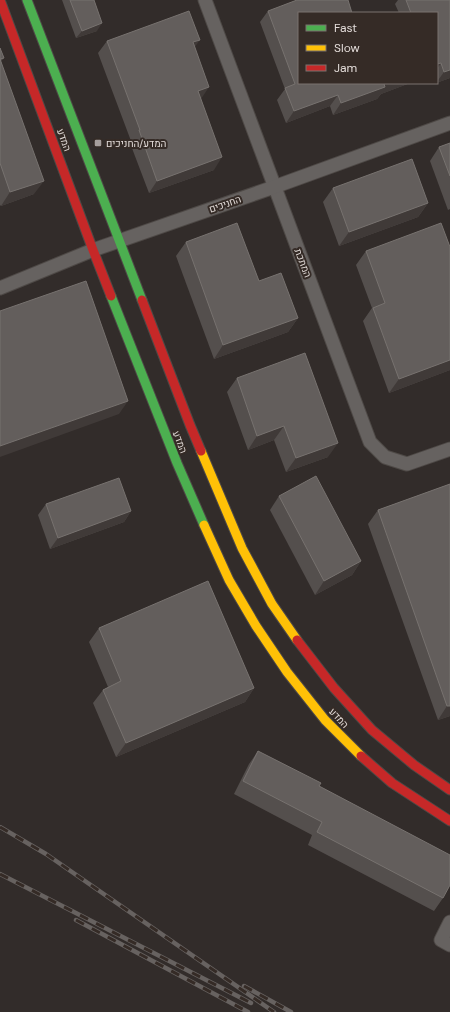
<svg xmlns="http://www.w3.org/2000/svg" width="450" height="1012" viewBox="0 0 450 1012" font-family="'DM Sans',Heebo,sans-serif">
  <rect width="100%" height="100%" fill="#322c2a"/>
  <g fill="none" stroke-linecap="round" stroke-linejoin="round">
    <defs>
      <g id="street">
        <path d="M205,0L370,442L385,457L407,464L450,449"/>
        <path d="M0,288L93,250L274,187L450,123"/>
        <path d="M450,922L441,940L450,945"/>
      </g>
      <g id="fast">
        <path d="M27,0L142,300"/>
        <path d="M111,296L177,463L204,525"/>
      </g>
      <g id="slow">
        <path d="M201,451L242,548L272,604L297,640"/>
        <path d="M204,525L229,580L256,626L287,672L325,720L361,756"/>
      </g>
      <g id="jam">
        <path d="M0,0L93,250L111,296"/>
        <path d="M142,300L190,425L201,451"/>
        <path d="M297,640L334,688L372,730L414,765L450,790"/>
        <path d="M361,756L392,783L450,821"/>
      </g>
    </defs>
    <!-- street casing -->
    <use href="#street" stroke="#4e4946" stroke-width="15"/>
    <!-- fast casing -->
    <use href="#fast" stroke="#4e4946" stroke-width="11"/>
    <!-- slow casing -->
    <use href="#slow" stroke="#4e4946" stroke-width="11"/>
    <!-- jam casing -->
    <use href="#jam" stroke="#4e4946" stroke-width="11"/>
    <!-- street -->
    <use href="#street" stroke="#666260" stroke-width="13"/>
    <!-- fast -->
    <use href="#fast" stroke="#4caf50" stroke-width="9"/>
    <!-- slow -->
    <use href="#slow" stroke="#ffc107" stroke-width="9"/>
    <!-- jam -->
    <use href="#jam" stroke="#c62828" stroke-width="9"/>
    <defs>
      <g id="rail">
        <path d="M0,827L46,854L274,1012"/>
        <path d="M0,874L251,1003"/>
        <path d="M76,920L248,1012"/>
        <path d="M244,986L291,1012"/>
      </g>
    </defs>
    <!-- rail casing -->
    <use href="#rail" stroke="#676260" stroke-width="4.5"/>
    <!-- rail -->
    <use href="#rail" stroke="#352b26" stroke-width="3" stroke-dasharray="9" stroke-linecap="butt"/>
  </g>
  <!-- wall -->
  <g fill="#544f4d">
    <path d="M62,0H94L97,31L76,38Z"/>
    <path d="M398,0H450V78L436,83H437V13H399L395,4Z"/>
    <path d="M268,11L299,83H410L381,94L377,99L333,115L330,106L286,123L277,100L285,89L260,22Z"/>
    <path d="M107,41L195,47L201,99L214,170L149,193L130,143L131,141L98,53Z"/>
    <path d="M0,48L4,58L1,61L34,194L1,206L0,205Z"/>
    <path d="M450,143V209L448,210L430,161L439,147Z"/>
    <path d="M333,188L428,203L418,217L339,246L323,202Z"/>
    <path d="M186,242L259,281L298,318L288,332L214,359L176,256Z"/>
    <path d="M450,247V370L389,393L363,321L372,308L356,265L366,251Z"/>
    <path d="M237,378L328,457L286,472L274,440L248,450L227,392Z"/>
    <path d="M450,484V716L438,720L368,524L378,510Z"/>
    <path d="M279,496L361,561L352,575L315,595L270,510Z"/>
    <path d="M46,504L131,511L124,522L50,549L38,515Z"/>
    <path d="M99,628L254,688L245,702L116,757L93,703L103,690L108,687L89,642Z"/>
    <path d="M258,751L319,786L443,898L434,911L308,845L312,835L234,794L249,764Z"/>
  </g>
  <!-- shaded-wall -->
  <g fill="#403a38">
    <path d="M102,23L97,31L76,38L82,31Z"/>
    <path d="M200,40L191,52L193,42Z"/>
    <path d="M441,63L437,69V64Z"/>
    <path d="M450,70V78L436,83L444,72Z"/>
    <path d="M386,83H410L381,94L377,99L333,115L341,103Z"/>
    <path d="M209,87L201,99L198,91Z"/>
    <path d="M338,95L330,106L286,123L294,111Z"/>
    <path d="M222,157L214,170L149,193L157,181Z"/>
    <path d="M44,181L34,194L1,206L10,192Z"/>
    <path d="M428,203L418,217L339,246L349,232Z"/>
    <path d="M298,318L288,332L214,359L223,345Z"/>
    <path d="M450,360V370L389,393L399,379Z"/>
    <path d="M128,401L119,414L0,457V446Z"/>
    <path d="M284,426L274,440L248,450L257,436Z"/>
    <path d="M338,443L328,457L286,472L296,458Z"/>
    <path d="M131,511L124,522L50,549L58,538Z"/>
    <path d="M361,561L352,575L315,595L324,581Z"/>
    <path d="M254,688L245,702L116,757L126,743Z"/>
    <path d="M447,706H450V716L438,720Z"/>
  </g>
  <!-- building -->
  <g fill="#635e5c" stroke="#77726f">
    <path d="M70,0H94L102,23L82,31Z"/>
    <path d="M297,0H348L352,13H299V83H386L384,84L385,87L341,103L338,95L294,111L285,88L295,84L268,11Z"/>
    <path d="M406,0H450V70L444,72L441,63L437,64V13H411Z"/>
    <path d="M189,11L200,40L193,42L209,87L198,91L222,157L157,181L139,130H140L107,41Z"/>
    <path d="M0,48L4,58L0,59L44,181L10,192L0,163Z"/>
    <path d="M450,143V176L439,147Z"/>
    <path d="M412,159L428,203L349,232L333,188Z"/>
    <path d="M237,223L259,281L281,273L298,318L223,345L186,242Z"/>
    <path d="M441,223L450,247V360L399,379L373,308L385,303L366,251Z"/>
    <path d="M86,281L128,401L0,446V311Z"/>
    <path d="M305,353L338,443L296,458L284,426L257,436L237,378Z"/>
    <path d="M316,476L361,561L324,581L279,496Z"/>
    <path d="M119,478L131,511L58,538L46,504Z"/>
    <path d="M450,484V706H447L378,510Z"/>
    <path d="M208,581L254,688L126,743L103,690L121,681L99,628Z"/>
    <path d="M258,751L321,783L319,786L450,855V885L443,898L317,832L322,822L243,781Z"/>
  </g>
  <!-- markers -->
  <rect fill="#a59e9c" stroke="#352b26" stroke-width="1.5" x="94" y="139" width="8" height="8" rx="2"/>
  <g text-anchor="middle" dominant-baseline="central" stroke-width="4" stroke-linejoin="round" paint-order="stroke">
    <!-- street labels -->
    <g font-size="10" fill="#e3dcd9" stroke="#352b26">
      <text transform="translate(64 140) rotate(70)">המדע</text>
      <text transform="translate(225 204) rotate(-19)">החניכים</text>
      <text transform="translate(303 263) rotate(69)">המתכת</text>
      <text transform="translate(180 442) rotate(69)">המדע</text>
      <text transform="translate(339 718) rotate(47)">המדע</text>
    </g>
    <!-- poi labels -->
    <g font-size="10" fill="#e3dcd9" stroke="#352b26" text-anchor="start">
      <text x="106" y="143">המדע/החניכים</text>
    </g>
  </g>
  <!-- legend -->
  <rect x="298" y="12" width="140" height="72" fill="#352b26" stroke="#7b726e"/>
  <rect x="306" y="25" width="20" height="6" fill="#4caf50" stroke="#7b726e"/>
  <text x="334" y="32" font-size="12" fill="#e3dcd9">Fast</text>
  <rect x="306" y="45" width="20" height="6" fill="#ffc107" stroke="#7b726e"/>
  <text x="334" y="52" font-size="12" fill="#e3dcd9">Slow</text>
  <rect x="306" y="65" width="20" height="6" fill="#c62828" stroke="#7b726e"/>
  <text x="334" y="72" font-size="12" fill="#e3dcd9">Jam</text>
</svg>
